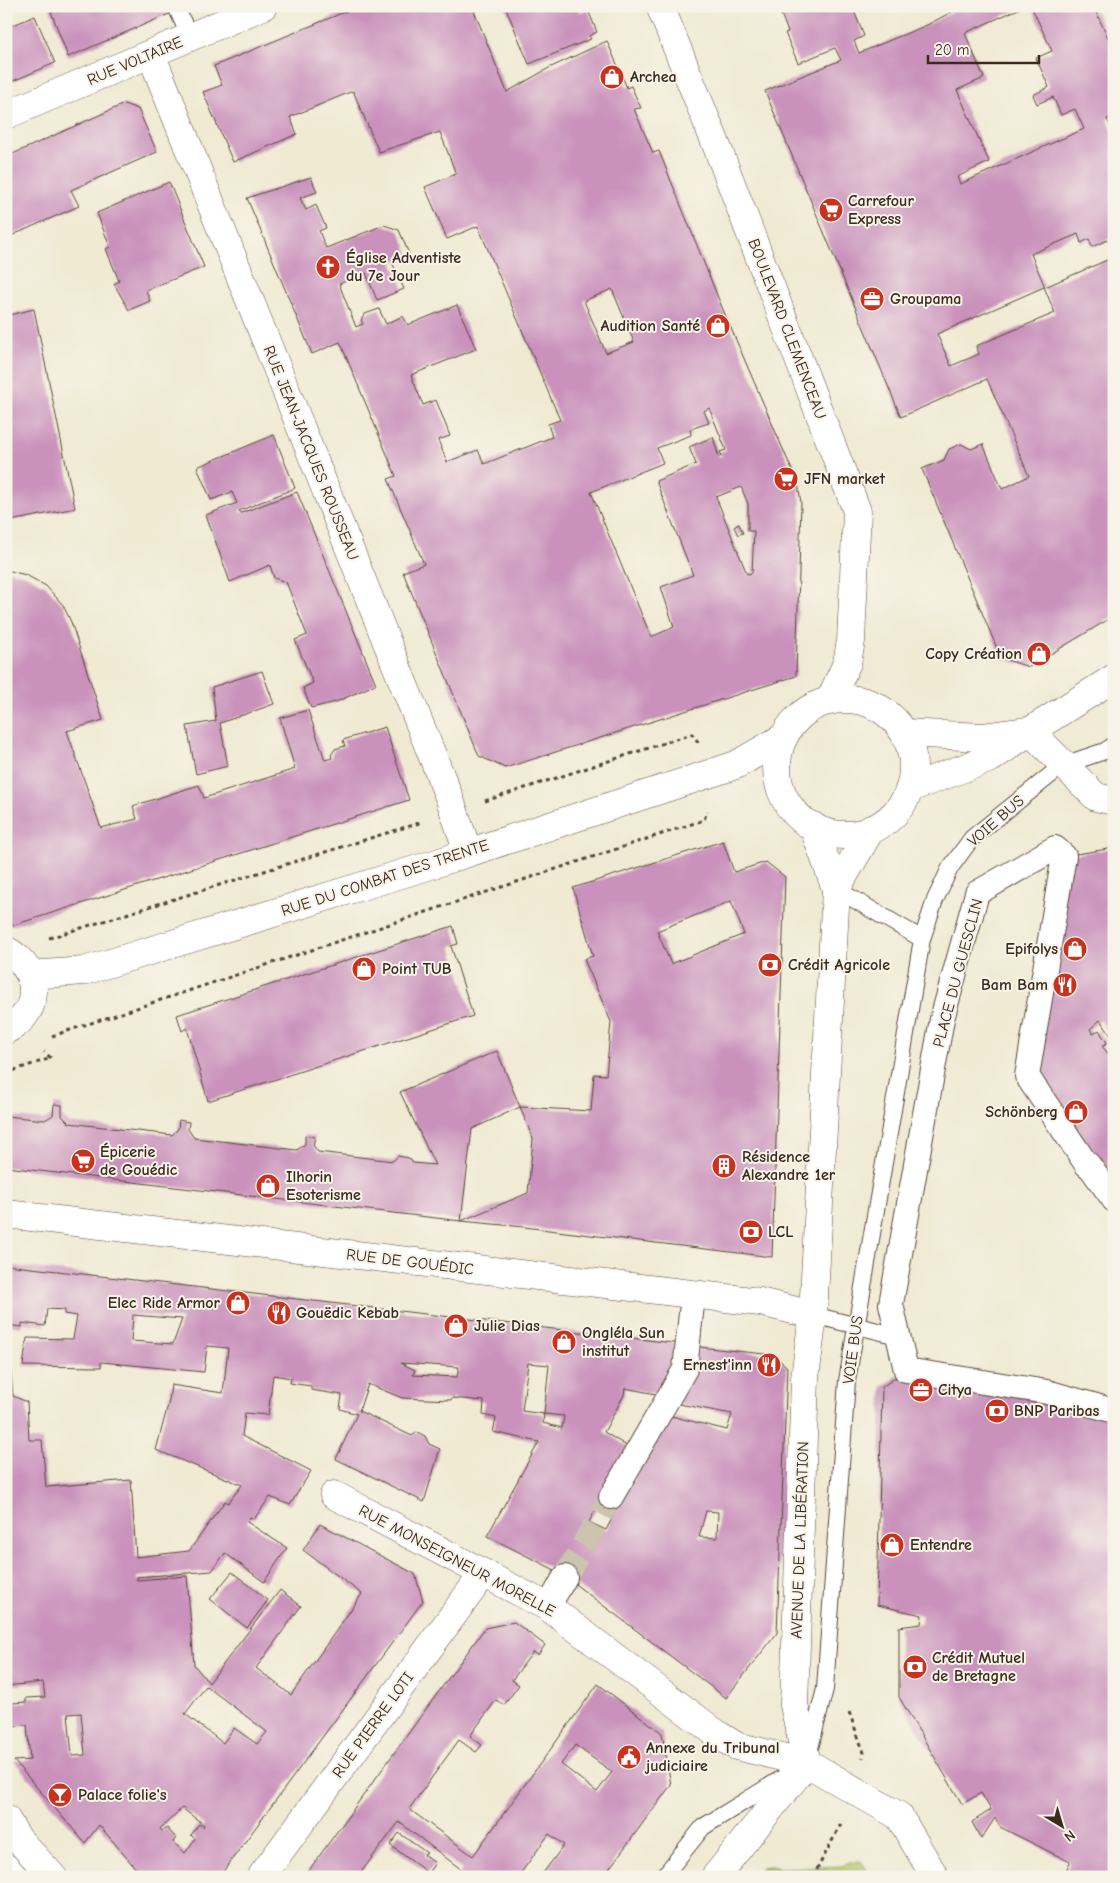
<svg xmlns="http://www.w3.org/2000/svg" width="1120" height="1883" viewBox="0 0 1120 1883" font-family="'Comic Neue',sans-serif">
  <rect width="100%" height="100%" fill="#f7f3e8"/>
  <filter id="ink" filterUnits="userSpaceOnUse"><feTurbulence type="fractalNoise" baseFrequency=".02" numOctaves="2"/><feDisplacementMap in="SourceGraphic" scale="10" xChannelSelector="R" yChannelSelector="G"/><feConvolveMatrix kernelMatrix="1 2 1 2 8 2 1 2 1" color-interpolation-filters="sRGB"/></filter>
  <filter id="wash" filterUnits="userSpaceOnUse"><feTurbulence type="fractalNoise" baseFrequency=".0096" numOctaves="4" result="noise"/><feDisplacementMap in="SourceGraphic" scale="20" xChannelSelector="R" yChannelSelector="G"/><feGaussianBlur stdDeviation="1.12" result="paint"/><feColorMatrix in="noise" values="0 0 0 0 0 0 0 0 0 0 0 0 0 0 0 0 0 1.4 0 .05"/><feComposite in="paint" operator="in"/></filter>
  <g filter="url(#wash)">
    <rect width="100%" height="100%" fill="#f0ead3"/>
    <!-- green -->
    <path fill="#afc265" stroke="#757642" d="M861,1861L872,1877H755L762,1867L770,1866L778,1868L842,1866L849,1862Z"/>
    <g id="blocks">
      <!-- building -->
      <g fill="#c991bb" fill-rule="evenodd">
        <path d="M49,6H188L68,57Z"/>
        <path d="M359,6H472L507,92L549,68L607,41L627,88L631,86L641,108L634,109L653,153L659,151L721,305L798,484L801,503L796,676L505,768L479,756L403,572L424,564L388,479L396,476L340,342L312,354L247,198L311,177L317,192L300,198L306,210L316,205L326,228L319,231L326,248L384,225L399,230L409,254L392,262L404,289L377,300L366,273L339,284L356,327L363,324L361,320L365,314L379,309L386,324L403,316L408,325L457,305L476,349L411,375L423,405L436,400L450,436L438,440L447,462L478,450L484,464L552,437L548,424L560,420L478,226L447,239L425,187L456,174L440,132L379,152L353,91L290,117L297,134L233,162L203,92L222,85L214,66ZM612,289L634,342L606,353L584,301ZM709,408L726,450L720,452L722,456L719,457L713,437L689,447L696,464L656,481L693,575L661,587L674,627L651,637L591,492L663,463L657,448L691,435L690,429L709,423L704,411ZM741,487L748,504V531H754L752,573L747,574L716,497Z"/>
        <path d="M505,6H573L575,10L579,9L580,12L588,10L597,32L589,36L591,39L529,64Z"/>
        <path d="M778,6H847L848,8L852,6L864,36L854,41L859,53L927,25L963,6H1025L965,33L984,78L957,90L989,162L957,177L960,184L1084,129L1075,109L1061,115L1053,97L1037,104L1033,95L1049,87L1036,58L1052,51L1031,6H1093L1114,50V116L1107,119L1114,133V237L1092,247L1089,239L1081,243L1078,234L1031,254L1045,287L1114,257V616L1029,667L1001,658L922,469L944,460L949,449L961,444L971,449L983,444L1002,489L1029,476L987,379L901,417L765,91L841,60L835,48L798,63L785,33L788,32ZM1044,287L1055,313L976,346L979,354L951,366L937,334Z"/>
        <path d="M35,16L55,63L6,84V28Z"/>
        <path d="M124,104L138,109L157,152L71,190L79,206L6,238V157Z"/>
        <path d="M169,182L204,267L146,290L150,301L129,310L114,284L119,281L106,249L110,247L97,213Z"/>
        <path d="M34,309L75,508L6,522V316Z"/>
        <path d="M274,435L295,488L239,511L241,513L297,492L376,684L336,702L311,708L303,688L313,683L295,640L307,635L286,582L274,578L270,565L230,582L206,515L237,503L232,492L211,500L197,467Z"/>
        <path d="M739,524L743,533L738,535L734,527Z"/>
        <path d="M6,570L26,575L46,586L63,605L71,622L103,720L67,731L101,828L137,819L133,806L199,785L204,798L295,769L280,718L308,710L325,760L332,758L331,755L335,749L345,746L343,740L385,727L409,800L14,925H6Z"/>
        <path d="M262,671L274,704L220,723L228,766L196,774L187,726L216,721L212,687Z"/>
        <path d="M723,841L734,872L766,862L785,877L772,1257L524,1227L461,1221L528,1193L533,1139L520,1107L591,1111L594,1074L606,1075L611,1022L584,959L593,956L573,888ZM731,901L744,934L671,964L657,931Z"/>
        <path d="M1114,848V1040L1100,1020L1090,1029L1093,1034L1099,1030L1107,1043L1102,1046L1114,1061V1200L1027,1076L1064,856Z"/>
        <path d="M453,926L458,944L451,946L473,1016L208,1101L187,1028L182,1031L177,1015Z"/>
        <path d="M497,1051L520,1107L472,1129L461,1221L6,1167V1116L45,1120L53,1115L54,1104L62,1105V1116L69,1123L172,1135L178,1129L179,1120L189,1122L188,1129L194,1138L297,1150L305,1144V1135L315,1137L313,1145L318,1152L393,1161L398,1156L409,1158L413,1163L435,1165L400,1092Z"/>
        <path d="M6,1265L682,1344L661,1395L625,1388L624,1395L604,1432L630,1448L589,1522L606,1530L667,1415L727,1430L732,1414L679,1404L677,1397L699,1347L774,1355L787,1367L777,1633L726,1698L559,1572L487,1536L539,1442L493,1432L496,1418L483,1415L484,1401L452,1398L451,1400L402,1398L368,1384L359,1411L412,1436L417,1432L425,1436L429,1444L440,1449L424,1502L336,1459L357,1414L340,1409L342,1395L311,1390V1386L290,1383L291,1378L273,1375L268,1415L245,1413L242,1436L311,1471L290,1505L270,1497L254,1519L250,1517L247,1522L287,1548L264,1582L225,1553L212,1571L137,1577V1580L187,1576L194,1665L209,1683L280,1590L301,1606L256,1668L291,1695L362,1594L303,1550L320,1524L415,1574L423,1601L219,1877H143L99,1825L85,1843L14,1761L30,1760L27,1725L13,1726L12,1703L26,1702V1698L45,1697L43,1682L6,1686V1371H11L13,1396L27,1402L29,1440H42L46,1487L131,1480L136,1557L189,1551L225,1501L228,1503L242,1485L156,1450L169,1401L171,1385L223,1393L228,1348L207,1346L204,1372L101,1362V1367L23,1366L27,1338L73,1339L77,1316L64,1314L65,1310L47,1309L45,1326L22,1323V1327L6,1325ZM133,1315L182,1319L173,1344L131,1341ZM401,1363L459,1367L457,1377L413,1375L415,1370ZM528,1363L549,1365L544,1414L564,1416L562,1428L543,1423L544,1414L522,1411ZM706,1511L718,1512L717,1538L699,1537ZM206,1686L267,1732L257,1744L234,1728L223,1743L185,1714ZM81,1713L85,1755L72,1756L68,1714ZM182,1808L204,1825L203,1827L199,1824L191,1835L195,1839L185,1853L173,1842L176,1838L167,1828L162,1831L160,1829Z"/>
        <path d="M906,1370L1114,1411V1877H1063L1070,1862L1000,1827L995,1818L981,1839L972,1822L991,1810L981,1793L962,1804L899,1697V1627L921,1624L922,1615L877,1605L882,1387Z"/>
        <path d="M232,1572L268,1600L247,1628L210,1599Z"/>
        <path d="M514,1622L545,1645L538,1655L533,1652L512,1680L519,1685L504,1705L496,1700L470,1736L482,1745L476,1752L459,1740L409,1809L473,1856L598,1684L662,1733L671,1785L603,1877H540L564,1845L549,1834L518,1877H458L462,1870L399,1822L359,1875L361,1877H304L485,1628ZM575,1745L612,1772L597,1792L561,1764Z"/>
        <path d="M399,1833L427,1853L424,1855L435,1863L428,1873L390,1845Z"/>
      </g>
    </g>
  </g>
  <g filter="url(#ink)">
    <use href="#blocks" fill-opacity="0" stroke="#564739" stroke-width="1"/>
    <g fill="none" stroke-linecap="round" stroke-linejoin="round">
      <!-- pedestrian-tunnel -->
      <path stroke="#ccc4af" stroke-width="24" stroke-dasharray="24 12" stroke-linecap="butt" d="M565,1577L611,1497"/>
      <defs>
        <g id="service">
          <path d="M178,11L190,38"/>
          <path d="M836,889L922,939"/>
          <path d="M813,1315L898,1336"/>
          <path d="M809,1752L825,1689L847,1381L922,939L935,900L950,868L972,838L1063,765L1105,751L1114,745"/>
          <path d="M663,1877L703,1827L789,1774"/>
        </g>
        <g id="pedestrian">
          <path d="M1114,1200L1088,1164L1087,1165L1027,1076L1064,856L1055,848L977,893L942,1019L891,1304L906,1370L1047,1392L1114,1411"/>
          <path d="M611,1497L685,1369L693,1295"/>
          <path d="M548,1607L565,1577"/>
        </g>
        <g id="minor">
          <path d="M151,54L449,797L468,852"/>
          <path d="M6,115L263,6"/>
          <path d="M1030,731L1096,797L1114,801"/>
          <path d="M334,1495L548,1607L717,1734L736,1746L807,1763"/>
          <path d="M261,1877L484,1573"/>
        </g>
        <path id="tertiary" d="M807,1763L899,1816L935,1877"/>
        <g id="secondary">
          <path d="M660,6L716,144L857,511L851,641L847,663L830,700"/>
          <circle cx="845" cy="767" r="68"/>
          <path d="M905,733L982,737L1026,731"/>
          <path d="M910,788L991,758L1030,731L1114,678"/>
          <path d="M836,889L871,829"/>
          <path d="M6,950C41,969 43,1012 6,1030"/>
          <path d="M31,975L84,971L431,865L736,765L784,737"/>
          <path d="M6,1214L760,1302L813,1315"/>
          <path d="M6,1819L18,1839L53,1877"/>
          <path d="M6,1868L14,1877"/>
          <path d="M715,1877L807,1763L794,1705L805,1378L813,1315L836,889L813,826"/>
        </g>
      </defs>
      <!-- service casing -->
      <use href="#service" stroke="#564739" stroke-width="18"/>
      <!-- pedestrian casing -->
      <use href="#pedestrian" stroke="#564739" stroke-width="26"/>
      <!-- minor casing -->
      <use href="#minor" stroke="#564739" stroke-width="29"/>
      <!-- tertiary casing -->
      <use href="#tertiary" stroke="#564739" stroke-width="29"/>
      <!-- secondary casing -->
      <use href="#secondary" stroke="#564739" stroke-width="29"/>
      <!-- path -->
      <g stroke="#564739" stroke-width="3" stroke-dasharray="4 4" stroke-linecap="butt">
        <path d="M485,801L692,734L699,743"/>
        <path d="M49,938L422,822"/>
        <path d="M52,1036L704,820L707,811"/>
        <path d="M6,1073L51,1058L44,1052"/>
        <path d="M849,1712L864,1753L863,1758"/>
        <path d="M813,1877L842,1822"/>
      </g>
      <!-- service -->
      <use href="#service" stroke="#fff" stroke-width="16"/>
      <!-- pedestrian -->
      <use href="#pedestrian" stroke="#fff" stroke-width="24"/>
      <!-- minor -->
      <use href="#minor" stroke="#fff" stroke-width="28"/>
      <!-- tertiary -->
      <use href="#tertiary" stroke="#fff" stroke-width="28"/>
      <!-- secondary -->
      <use href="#secondary" stroke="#fff" stroke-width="28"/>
    </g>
  </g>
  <!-- icons -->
  <defs>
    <symbol id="shop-disc" viewBox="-11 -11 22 22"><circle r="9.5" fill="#c8321e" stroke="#f7f3e8"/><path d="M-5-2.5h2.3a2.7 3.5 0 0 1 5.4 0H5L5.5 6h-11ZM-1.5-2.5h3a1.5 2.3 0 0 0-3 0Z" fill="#fff"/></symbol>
    <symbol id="supermarket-disc" viewBox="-11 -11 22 22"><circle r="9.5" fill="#c8321e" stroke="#f7f3e8"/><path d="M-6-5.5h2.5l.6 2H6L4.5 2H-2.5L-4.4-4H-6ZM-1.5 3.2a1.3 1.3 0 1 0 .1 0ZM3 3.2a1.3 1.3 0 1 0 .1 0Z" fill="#fff"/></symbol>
    <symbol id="church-disc" viewBox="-11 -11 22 22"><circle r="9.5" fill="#c8321e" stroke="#f7f3e8"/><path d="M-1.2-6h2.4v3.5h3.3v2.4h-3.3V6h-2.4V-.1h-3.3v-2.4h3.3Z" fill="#fff"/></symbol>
    <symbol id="office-disc" viewBox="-11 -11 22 22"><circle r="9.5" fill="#c8321e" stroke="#f7f3e8"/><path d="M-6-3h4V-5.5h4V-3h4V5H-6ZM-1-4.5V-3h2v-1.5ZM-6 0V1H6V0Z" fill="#fff"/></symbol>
    <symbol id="bank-disc" viewBox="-11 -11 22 22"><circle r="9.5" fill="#c8321e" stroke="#f7f3e8"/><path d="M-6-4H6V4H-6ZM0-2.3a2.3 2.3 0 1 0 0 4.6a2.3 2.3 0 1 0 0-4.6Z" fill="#fff"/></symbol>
    <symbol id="restaurant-disc" viewBox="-11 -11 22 22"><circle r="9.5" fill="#c8321e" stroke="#f7f3e8"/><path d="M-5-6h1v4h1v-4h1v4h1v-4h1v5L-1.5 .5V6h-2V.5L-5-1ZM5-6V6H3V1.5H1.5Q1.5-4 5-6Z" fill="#fff"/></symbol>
    <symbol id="building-disc" viewBox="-11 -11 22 22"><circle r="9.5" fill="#c8321e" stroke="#f7f3e8"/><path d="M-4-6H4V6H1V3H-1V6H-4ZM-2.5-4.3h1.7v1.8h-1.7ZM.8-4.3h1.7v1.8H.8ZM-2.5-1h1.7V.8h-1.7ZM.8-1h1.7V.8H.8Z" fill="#fff"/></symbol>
    <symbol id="civic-disc" viewBox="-11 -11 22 22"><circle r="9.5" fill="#c8321e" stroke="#f7f3e8"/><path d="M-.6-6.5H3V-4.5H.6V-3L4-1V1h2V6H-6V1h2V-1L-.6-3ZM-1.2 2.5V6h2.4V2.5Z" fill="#fff"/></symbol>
    <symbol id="bar-disc" viewBox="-11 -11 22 22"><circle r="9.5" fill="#c8321e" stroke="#f7f3e8"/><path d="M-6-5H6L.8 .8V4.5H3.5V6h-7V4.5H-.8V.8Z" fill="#fff"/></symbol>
  </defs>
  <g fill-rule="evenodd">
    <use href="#shop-disc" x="598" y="63" width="28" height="28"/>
    <use href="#supermarket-disc" x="817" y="196" width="28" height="28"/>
    <use href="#church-disc" x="314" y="253" width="28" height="28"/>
    <use href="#office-disc" x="858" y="285" width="28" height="28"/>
    <use href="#shop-disc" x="704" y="312" width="28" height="28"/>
    <use href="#supermarket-disc" x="772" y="465" width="28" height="28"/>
    <use href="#shop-disc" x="1025" y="640" width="28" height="28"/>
    <use href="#shop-disc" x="1061" y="935" width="28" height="28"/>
    <use href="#bank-disc" x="756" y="951" width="28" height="28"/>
    <use href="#shop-disc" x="350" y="955" width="28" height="28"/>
    <use href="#restaurant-disc" x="1051" y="971" width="28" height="28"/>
    <use href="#shop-disc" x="1062" y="1098" width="28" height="28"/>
    <use href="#supermarket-disc" x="69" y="1147" width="28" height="28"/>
    <use href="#building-disc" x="710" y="1152" width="28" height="28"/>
    <use href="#shop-disc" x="254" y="1172" width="28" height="28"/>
    <use href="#bank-disc" x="737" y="1218" width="28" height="28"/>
    <use href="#shop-disc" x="224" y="1289" width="28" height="28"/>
    <use href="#restaurant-disc" x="265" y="1299" width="28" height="28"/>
    <use href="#shop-disc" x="442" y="1312" width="28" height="28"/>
    <use href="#shop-disc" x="550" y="1328" width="28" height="28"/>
    <use href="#restaurant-disc" x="755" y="1351" width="28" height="28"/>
    <use href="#office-disc" x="907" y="1376" width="28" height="28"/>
    <use href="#bank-disc" x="983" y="1397" width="28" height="28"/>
    <use href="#shop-disc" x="878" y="1531" width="28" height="28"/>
    <use href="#bank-disc" x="901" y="1653" width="28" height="28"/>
    <use href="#civic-disc" x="615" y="1743" width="28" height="28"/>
    <use href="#bar-disc" x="46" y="1781" width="28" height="28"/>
  </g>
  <g text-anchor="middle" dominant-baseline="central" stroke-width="4" stroke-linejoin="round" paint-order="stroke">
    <!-- street labels -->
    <g font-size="16" fill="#3b2a1e" stroke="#f7f3e8">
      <text transform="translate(135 61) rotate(-23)">RUE VOLTAIRE</text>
      <text transform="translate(787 329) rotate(69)">BOULEVARD CLEMENCEAU</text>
      <text transform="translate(311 453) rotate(68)">RUE JEAN-JACQUES ROUSSEAU</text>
      <text transform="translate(996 821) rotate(-41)">VOIE BUS</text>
      <text transform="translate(385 878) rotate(-18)">RUE DU COMBAT DES TRENTE</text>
      <text transform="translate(958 973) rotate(-75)">PLACE DU GUESCLIN</text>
      <text transform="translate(410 1262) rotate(7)">RUE DE GOUÉDIC</text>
      <text transform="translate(853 1350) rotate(-82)">VOIE BUS</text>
      <text transform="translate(800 1540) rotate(-88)">AVENUE DE LA LIBÉRATION</text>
      <text transform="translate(457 1561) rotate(28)">RUE MONSEIGNEUR MORELLE</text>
      <text transform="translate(373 1725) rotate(-54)">RUE PIERRE LOTI</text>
    </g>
    <!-- poi labels -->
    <g font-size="16" font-weight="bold" fill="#3b2a1e" stroke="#f7f3e8" text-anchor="start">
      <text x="630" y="77">Archea</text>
      <text x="848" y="201">Carrefour<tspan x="848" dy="18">Express</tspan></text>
      <text x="346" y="258">Église Adventiste<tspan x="346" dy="18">du 7e Jour</tspan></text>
      <text x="890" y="299">Groupama</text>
      <text x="700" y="326" text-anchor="end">Audition Santé</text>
      <text x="804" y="479">JFN market</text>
      <text x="1022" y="654" text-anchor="end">Copy Création</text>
      <text x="1058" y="949" text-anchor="end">Epifolys</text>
      <text x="788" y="965">Crédit Agricole</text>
      <text x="382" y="969">Point TUB</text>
      <text x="1048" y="985" text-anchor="end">Bam Bam</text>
      <text x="1058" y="1112" text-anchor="end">Schönberg</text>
      <text x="100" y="1152">Épicerie<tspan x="100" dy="18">de Gouédic</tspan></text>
      <text x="742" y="1157">Résidence<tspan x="742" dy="18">Alexandre 1er</tspan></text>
      <text x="286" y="1177">Ilhorin<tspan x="286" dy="18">Esoterisme</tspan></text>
      <text x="768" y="1232">LCL</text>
      <text x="220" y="1303" text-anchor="end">Elec Ride Armor</text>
      <text x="296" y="1313">Gouëdic Kebab</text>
      <text x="474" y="1326">Julie Dias</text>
      <text x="582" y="1333">Ongléla Sun<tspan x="582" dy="18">institut</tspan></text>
      <text x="752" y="1365" text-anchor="end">Ernest'inn</text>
      <text x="938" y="1390">Citya</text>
      <text x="1014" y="1411">BNP Paribas</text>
      <text x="910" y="1545">Entendre</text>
      <text x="932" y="1658">Crédit Mutuel<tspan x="932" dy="18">de Bretagne</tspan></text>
      <text x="646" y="1748">Annexe du Tribunal<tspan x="646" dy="18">judiciaire</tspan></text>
      <text x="78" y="1795">Palace folie's</text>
    </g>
  </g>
  <!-- margin -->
  <rect width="1120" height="1883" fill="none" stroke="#f7f3e8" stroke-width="25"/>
  <!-- north arrow -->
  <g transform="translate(1062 1826) rotate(142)" stroke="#f7f3e8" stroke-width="4" paint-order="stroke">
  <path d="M0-4L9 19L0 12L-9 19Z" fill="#3b2a1e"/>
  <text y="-8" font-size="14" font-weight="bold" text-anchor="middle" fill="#3b2a1e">N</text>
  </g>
  <!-- scale -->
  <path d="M928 55v8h111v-8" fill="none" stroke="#3b2a1e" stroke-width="2.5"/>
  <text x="935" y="55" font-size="15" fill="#3b2a1e" stroke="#f7f3e8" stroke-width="4" paint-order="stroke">20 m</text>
</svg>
